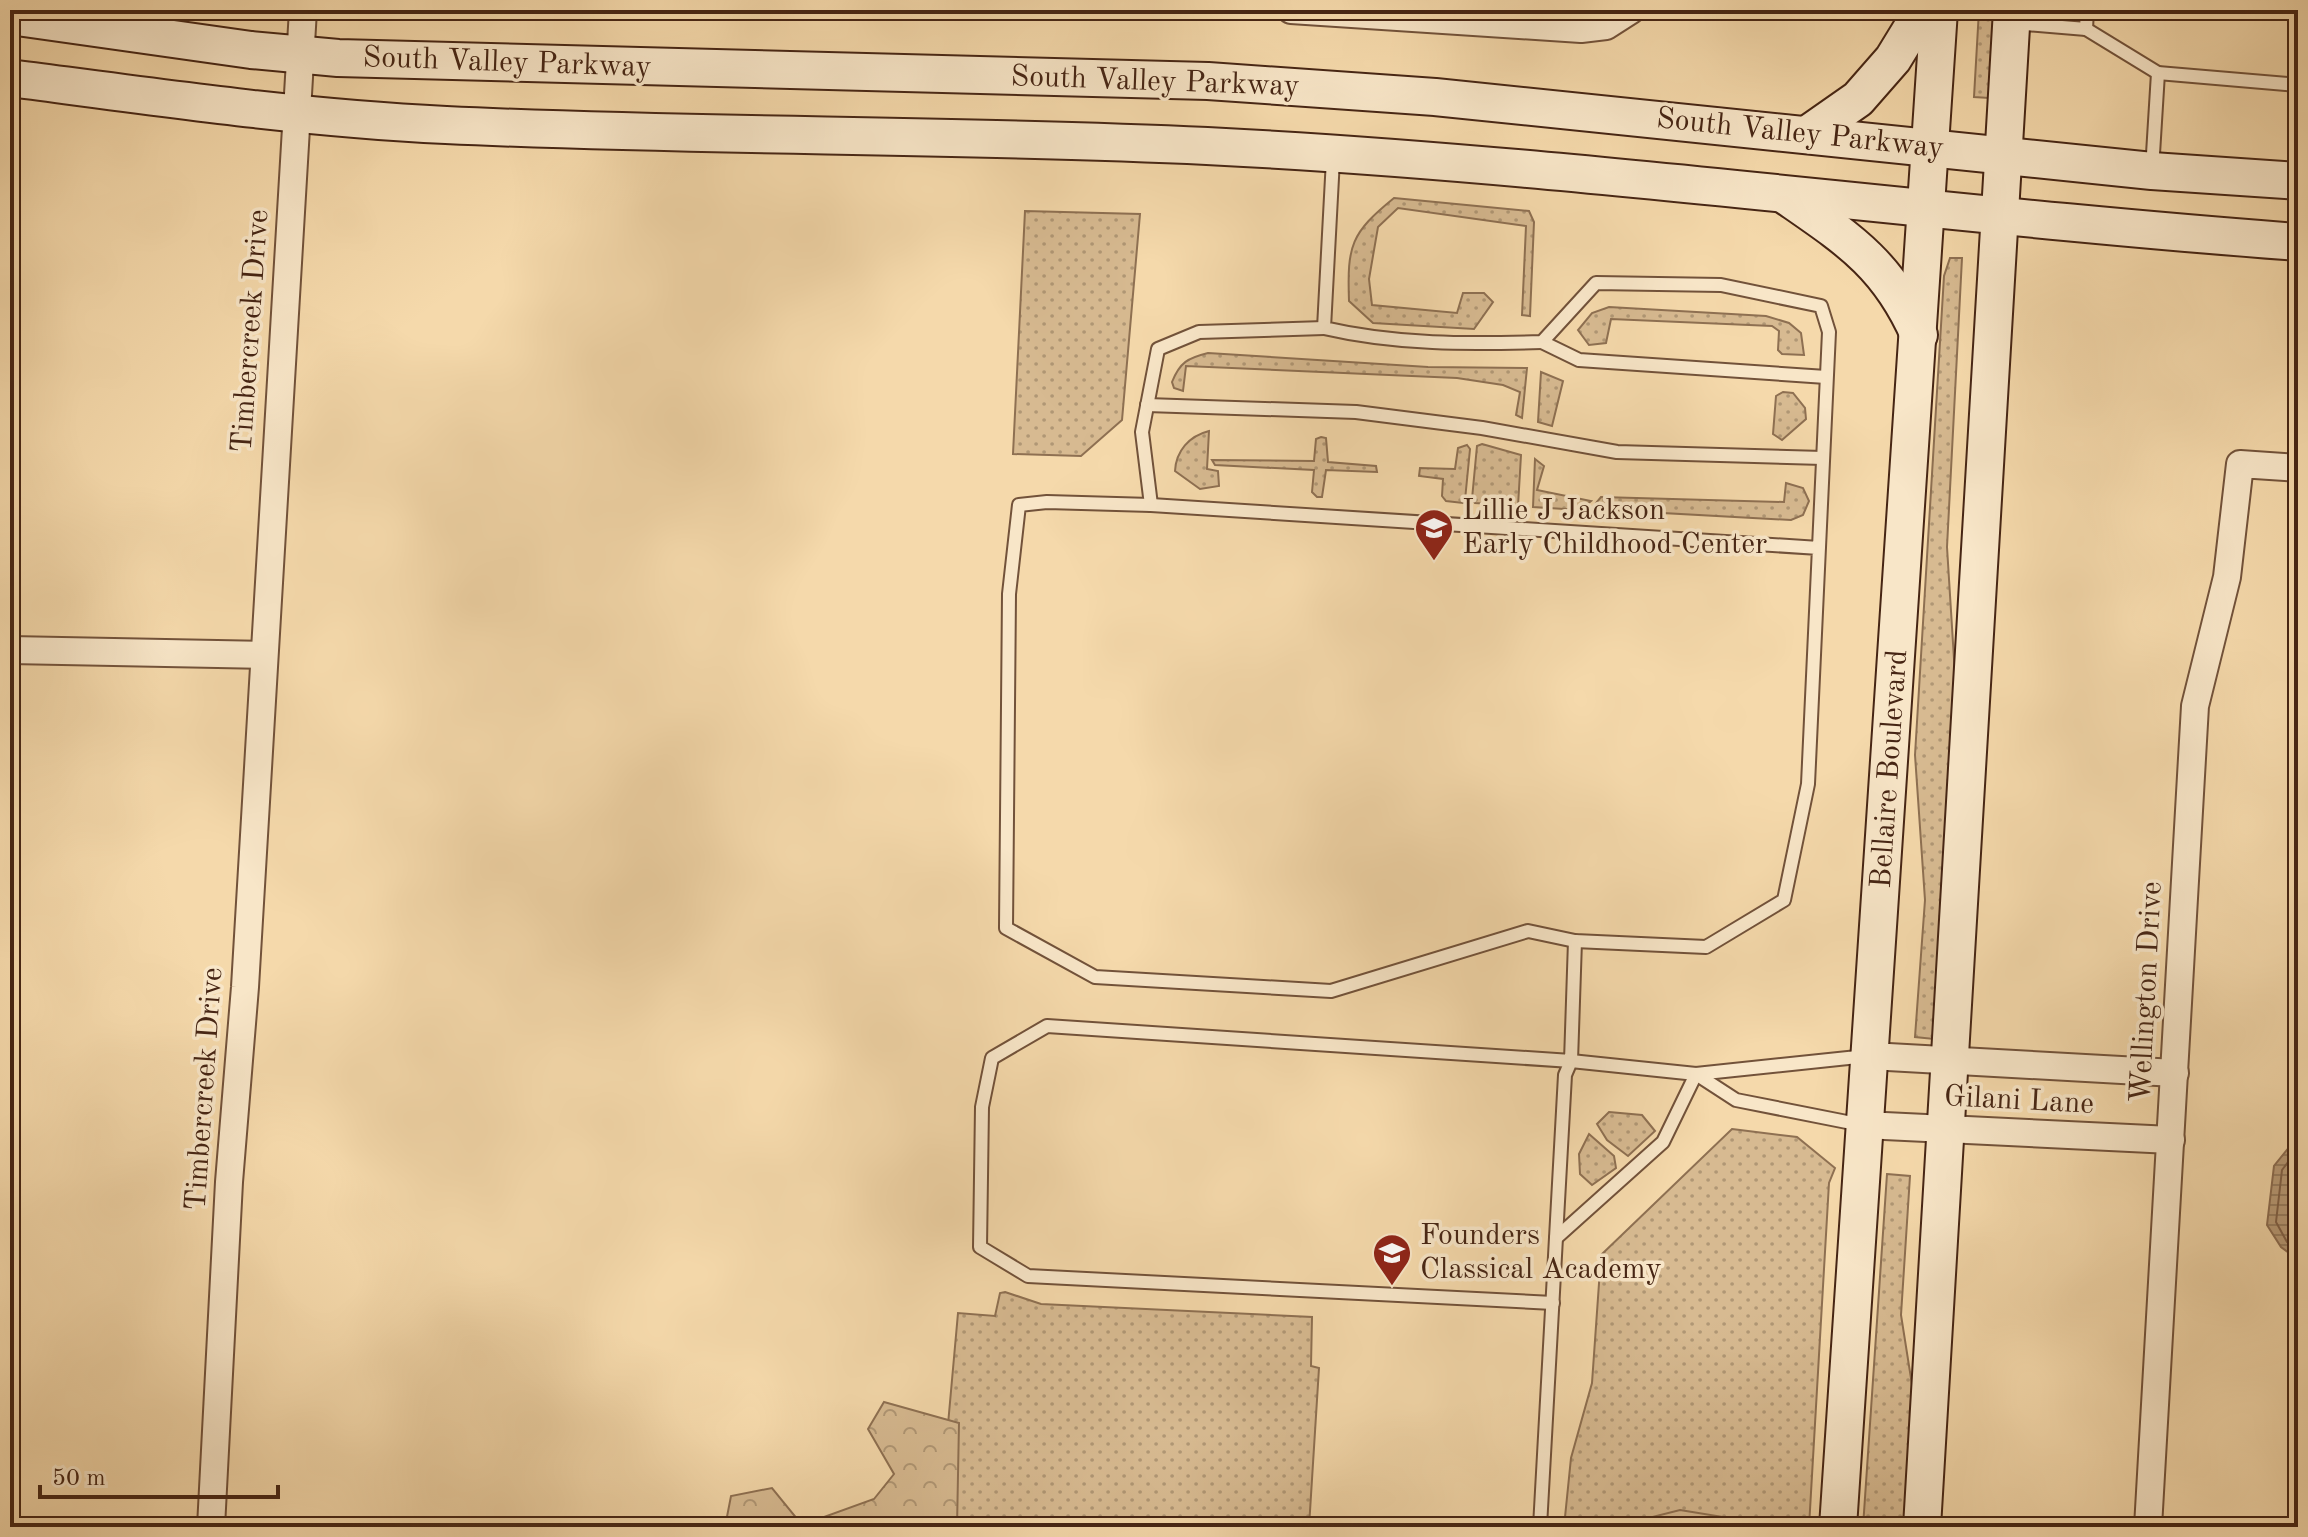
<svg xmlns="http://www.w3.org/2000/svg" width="2308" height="1537" viewBox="0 0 2308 1537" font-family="'Old Standard TT',serif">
  <defs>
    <pattern id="grass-dots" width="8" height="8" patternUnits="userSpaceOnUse" patternTransform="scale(2)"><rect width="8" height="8" fill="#d7ba91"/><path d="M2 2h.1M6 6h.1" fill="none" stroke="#b09775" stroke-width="1.8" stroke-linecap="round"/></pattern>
    <pattern id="forest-crowns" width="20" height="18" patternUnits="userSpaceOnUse" patternTransform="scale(2)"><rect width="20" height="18" fill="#d7ba91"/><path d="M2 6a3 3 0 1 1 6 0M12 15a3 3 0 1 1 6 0" fill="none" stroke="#b09775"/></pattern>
    <pattern id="water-rules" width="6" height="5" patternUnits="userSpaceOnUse" patternTransform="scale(2)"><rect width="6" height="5" fill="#ba9c78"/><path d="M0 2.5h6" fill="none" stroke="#997f61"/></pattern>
  </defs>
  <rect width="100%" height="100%" fill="#f5d9ab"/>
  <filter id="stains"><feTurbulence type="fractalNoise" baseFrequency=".0025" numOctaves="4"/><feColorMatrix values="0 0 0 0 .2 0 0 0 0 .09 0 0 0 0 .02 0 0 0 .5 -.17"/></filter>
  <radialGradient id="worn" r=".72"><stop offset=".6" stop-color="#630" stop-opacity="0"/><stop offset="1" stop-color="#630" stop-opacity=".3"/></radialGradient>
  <!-- grass -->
  <g fill="url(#grass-dots)" stroke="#8e7052" stroke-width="2">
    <path d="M1979,10H1995L1989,98L1974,97Z"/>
    <path d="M1394,198L1529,211L1534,222L1530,316L1522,315L1526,226L1398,208L1378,227L1369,279L1372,305L1457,313L1463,293H1484L1493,302L1474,329L1373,323L1349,301C1347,245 1351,233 1394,198Z"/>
    <path d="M1025,211L1140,214L1122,420L1081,456L1013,454Z"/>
    <path d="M1950,258H1962L1947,547L1956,691L1934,1039L1915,1037L1925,900L1915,755L1944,276Z"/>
    <path d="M1609,307L1766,316L1789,323L1801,333L1804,355L1782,354L1778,350L1779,331L1772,326L1611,319L1606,343L1589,345L1578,330L1592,313Z"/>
    <path d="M1208,353L1428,367L1527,368L1522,418L1516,415L1520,392L1503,385L1457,378L1186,366L1183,391L1174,388L1172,382C1180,362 1188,358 1208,353Z"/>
    <path d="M1541,372L1563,381L1552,426L1538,422Z"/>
    <path d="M1783,392L1793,393L1805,408L1806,419L1782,440L1773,434L1776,396Z"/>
    <path d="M1209,431L1207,469L1218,471L1219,486L1200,489L1175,471C1176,451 1189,436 1209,431Z"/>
    <path d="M1321,437L1326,438L1328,462L1376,466L1377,472L1326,470L1322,497H1317L1312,492L1314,470L1215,465L1212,460L1314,461L1316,439Z"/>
    <path d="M1482,444L1521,455L1518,506L1475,503L1472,499L1477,446Z"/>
    <path d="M1467,445L1470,449L1465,500L1463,503L1446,501L1442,496L1443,479L1419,476L1420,468L1455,469L1458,448Z"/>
    <path d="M1535,459L1544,466L1537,490L1591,501L1580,510L1533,507Z"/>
    <path d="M1786,483L1803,488L1809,501L1803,515L1791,520L1591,509L1601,497L1784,502Z"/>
    <path d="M1609,1112L1642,1115L1655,1131L1628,1156L1607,1140L1597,1124Z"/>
    <path d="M1732,1129L1797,1137L1835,1168L1829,1183L1809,1527H1564L1571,1458L1592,1383L1601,1255Z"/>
    <path d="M1589,1134L1614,1156L1616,1168L1592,1185L1580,1174L1579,1154Z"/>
    <path d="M1887,1174L1910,1176L1901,1315L1913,1391L1907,1527H1863Z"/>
    <path d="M1005,1292L1041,1304L1312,1317L1311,1366L1319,1368L1309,1527H945V1458L958,1313L995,1316L1000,1293Z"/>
  </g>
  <!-- forest -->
  <g fill="url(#forest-crowns)" stroke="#8e7052" stroke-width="2">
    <path d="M884,1402L959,1423L957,1527H725L731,1496L772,1488L802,1525L874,1499L894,1474L868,1429Z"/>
    <path d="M1680,1510L1772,1525V1527H1613Z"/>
  </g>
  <!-- water -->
  <path fill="url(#water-rules)" stroke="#8c6c50" stroke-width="2" d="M2298,1136V1259H2297L2281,1247L2267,1225L2274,1166Z"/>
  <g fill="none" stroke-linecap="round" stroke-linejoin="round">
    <!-- shore -->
    <path stroke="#806046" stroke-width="2" d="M2298,1149L2282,1170L2276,1222L2287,1242L2298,1250"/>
    <defs>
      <g id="lane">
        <path d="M2014,23L2086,29L2158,73L2298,85"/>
        <path d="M2086,29L2087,10"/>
        <path d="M1333,159L1324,328C1397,345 1468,344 1542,342L1596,283L1721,285L1821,306L1829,332L1808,784L1784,900L1706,947L1575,941L1528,931L1331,991L1095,977L1006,928L1009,594L1019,505L1047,502L1151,505L1819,548"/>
        <path d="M2152,170L2158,73"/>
        <path d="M1542,342L1579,360L1826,377"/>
        <path d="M1147,405L1356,412L1482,428L1617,452L1823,458"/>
        <path d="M1151,505L1142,432L1158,349L1199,332L1324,328"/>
        <path d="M1696,1074L1736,1100L1862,1125"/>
        <path d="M1556,1238L1663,1142L1696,1074"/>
        <path d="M1553,1303L1028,1276L980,1247L982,1107L992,1058L1047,1026L1571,1061L1575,941"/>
        <path d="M1540,1527L1565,1075L1571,1061L1696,1074L1867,1056"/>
      </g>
      <g id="street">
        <path d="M1291,10L1581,29L1606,26L1631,10"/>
        <path d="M10,650L263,655"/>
        <path d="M1870,1056L2175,1073"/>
        <path d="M1864,1125L2171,1140"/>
        <path d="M211,1527L229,1182L245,987L303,10"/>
        <path d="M2148,1527L2195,706L2227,577L2240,464L2298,468"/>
      </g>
      <g id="secondary">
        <path d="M10,16L251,50L338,58L1208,81L1435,97L2152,171L2298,181"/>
        <path d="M10,78C155,97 299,118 446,125C699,137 953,134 1207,146C1571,164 1934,215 2298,242"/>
        <path d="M1808,134L1858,99L1893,59L1923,10"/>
        <path d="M1786,196C1848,239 1888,264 1919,335"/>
        <path d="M1838,1527L1939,10"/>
        <path d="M1922,1527L2012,10"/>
      </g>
    </defs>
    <!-- lane casing -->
    <use href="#lane" stroke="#72523a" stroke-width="16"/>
    <!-- street casing -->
    <use href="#street" stroke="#72523a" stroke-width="30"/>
    <!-- secondary casing -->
    <use href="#secondary" stroke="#462514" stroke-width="40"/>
    <!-- lane -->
    <use href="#lane" stroke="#f8e6c8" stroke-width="12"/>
    <!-- street -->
    <use href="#street" stroke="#f8e6c8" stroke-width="26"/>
    <!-- secondary -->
    <use href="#secondary" stroke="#f8e6c8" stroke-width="36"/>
  </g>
  <!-- icons -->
  <defs>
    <symbol id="school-pin" viewBox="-11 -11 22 30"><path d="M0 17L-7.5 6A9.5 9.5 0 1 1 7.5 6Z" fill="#8f2418" stroke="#f8e6c8"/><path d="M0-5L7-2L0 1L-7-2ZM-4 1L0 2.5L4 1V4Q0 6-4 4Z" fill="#fff"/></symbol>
  </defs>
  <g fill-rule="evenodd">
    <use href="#school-pin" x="1412" y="506" width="44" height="60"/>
    <use href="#school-pin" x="1370" y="1231" width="44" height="60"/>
  </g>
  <g text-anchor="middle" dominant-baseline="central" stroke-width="7" stroke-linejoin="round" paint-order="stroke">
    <!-- street labels -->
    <g font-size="30" fill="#462514" stroke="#f8e6c8">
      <text transform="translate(507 63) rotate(2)">South Valley Parkway</text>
      <text transform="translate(1155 82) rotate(2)">South Valley Parkway</text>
      <text transform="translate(1800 134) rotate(6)">South Valley Parkway</text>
      <text transform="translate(251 331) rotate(-86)">Timbercreek Drive</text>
      <text transform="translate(1890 769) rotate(-86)">Bellaire Boulevard</text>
      <text transform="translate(2147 992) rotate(-87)">Wellington Drive</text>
      <text transform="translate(205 1089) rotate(-86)">Timbercreek Drive</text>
      <text transform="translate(2019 1101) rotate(3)">Gilani Lane</text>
    </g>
    <!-- poi labels -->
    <g font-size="30" fill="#462514" stroke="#f8e6c8" text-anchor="start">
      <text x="1462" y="511">Lillie J Jackson<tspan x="1462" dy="34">Early Childhood Center</tspan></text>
      <text x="1420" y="1236">Founders<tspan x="1420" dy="34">Classical Academy</tspan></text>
    </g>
  </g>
  <!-- margin -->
  <rect width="2308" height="1537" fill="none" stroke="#f5d9ab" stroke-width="40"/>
  <rect x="12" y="12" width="2284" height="1513" fill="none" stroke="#462514" stroke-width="4"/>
  <rect x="20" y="20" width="2268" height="1497" fill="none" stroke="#462514" stroke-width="2"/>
  <!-- scale -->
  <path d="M40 1485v12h238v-12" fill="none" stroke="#462514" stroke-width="4"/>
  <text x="52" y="1485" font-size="24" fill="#462514" stroke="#f8e6c8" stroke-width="6" paint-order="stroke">50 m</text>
  <rect width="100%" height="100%" filter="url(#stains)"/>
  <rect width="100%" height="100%" fill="url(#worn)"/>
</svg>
